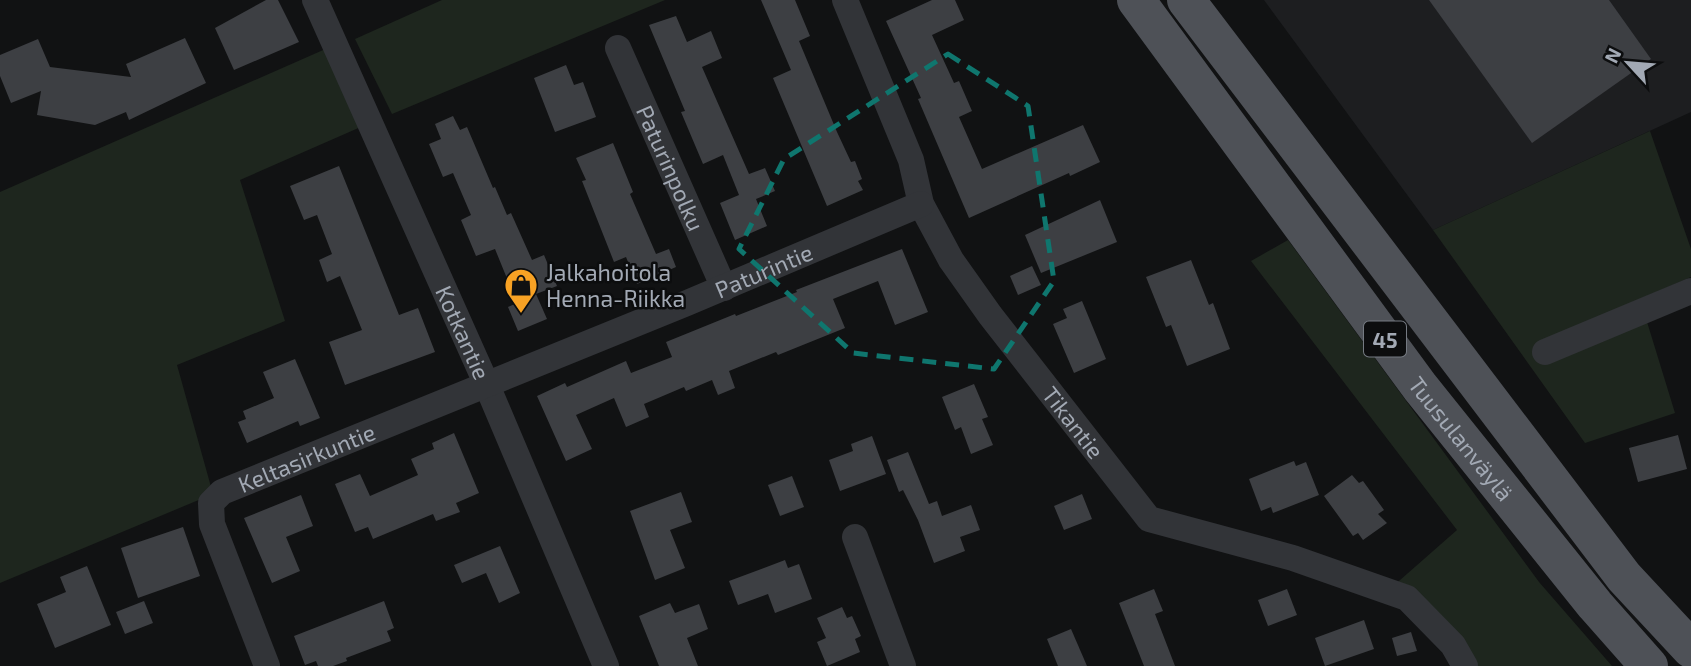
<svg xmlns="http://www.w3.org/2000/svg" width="1691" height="666" viewBox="0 0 1691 666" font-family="'Exo 2',sans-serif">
  <rect width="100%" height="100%" fill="#111213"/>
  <!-- built -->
  <path fill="#1d1e20" d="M1264,0H1691V112L1433,230Z"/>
  <!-- green -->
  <g fill="#1e261e">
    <path d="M442,0H665L392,114L355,39Z"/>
    <path d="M330,47L363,126L240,180L285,321L177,365L213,494L0,583V192Z"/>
    <path d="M1650,131L1691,249V277L1640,299L1675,413L1585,443L1433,230Z"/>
    <path d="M1288,240L1539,582L1612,666H1470L1391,588L1457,530L1251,261Z"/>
  </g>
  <!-- building -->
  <g fill="#3d3f43">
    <path d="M266,0H278L299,42L234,70L215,28Z"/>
    <path d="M761,0H795L810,36L799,41L837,132L851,162L855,161L862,179L858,181L863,190L827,206L773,78L791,70Z"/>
    <path d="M932,0H955L964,20L932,35L954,83L959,81L972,111L959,117L982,169L1083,125L1100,162L1070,176L1069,173L969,218L918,99L921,98L886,21Z"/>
    <path d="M1429,0H1609L1651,59L1532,143Z"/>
    <path d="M676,16L687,42L711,31L722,58L702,67L749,174L765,168L775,191L756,199L767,226L735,240L720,203L739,195L723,155L703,164L681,112L685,111L649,25Z"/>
    <path d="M185,38L206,83L129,120L126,112L95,125L37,115L41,91L11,103L0,76V55L38,39L50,67L131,77L126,64Z"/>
    <path d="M566,65L574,85L583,82L596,117L555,132L534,78Z"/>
    <path d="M453,116L460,130L467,127L493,188L495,187L507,215L511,213L532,260L544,255L557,286L536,294L547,319L518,331L508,307L517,303L495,249L476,256L461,220L471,215L453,173L443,177L429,144L441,139L435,124Z"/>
    <path d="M613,143L633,192L630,194L656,254L669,249L676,267L637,284L626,257L614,262L582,181L586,180L576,158Z"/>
    <path d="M339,166L399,315L418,308L435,352L345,385L329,342L362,330L340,276L327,282L319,260L332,254L317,215L304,220L290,186Z"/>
    <path d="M1100,200L1117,242L1041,273L1025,235Z"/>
    <path d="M902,249L928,312L895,325L878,281L833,299L845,328L778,355L776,352L729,371L735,388L718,395L712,380L686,391L684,387L644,404L649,417L626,427L614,398L576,415L592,449L566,461L537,396L565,383L567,387L626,361L631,373L672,357L666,342L735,314L736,316L797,292L796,290Z"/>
    <path d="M1191,260L1209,305L1213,303L1230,349L1187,366L1171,325L1166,327L1146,277Z"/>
    <path d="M1032,266L1041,285L1018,295L1010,276Z"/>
    <path d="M1082,301L1106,359L1074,373L1053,324L1067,318L1063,309Z"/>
    <path d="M295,359L320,418L300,426L298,421L247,443L238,422L246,419L243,411L274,398L263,372Z"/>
    <path d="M974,384L988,417L982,419L993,445L971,454L961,427L955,430L942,397Z"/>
    <path d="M454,433L479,493L456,503L460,512L436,521L433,514L373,539L368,527L355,532L335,484L360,474L370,496L418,475L411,459L434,449L432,443Z"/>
    <path d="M1678,435L1687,469L1638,482L1629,448Z"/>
    <path d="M872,436L886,474L840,491L829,460L853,451L851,444Z"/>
    <path d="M908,452L929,504L937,501L942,516L971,505L980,530L960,537L965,551L934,563L918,520L903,490L899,492L887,460Z"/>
    <path d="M1294,461L1296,466L1306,462L1319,495L1273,513L1271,507L1261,511L1249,479Z"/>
    <path d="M1352,475L1359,483L1363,481L1384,510L1378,514L1387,523L1363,540L1358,533L1353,536L1324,496Z"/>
    <path d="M792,476L804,507L780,516L768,485Z"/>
    <path d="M681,492L692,522L670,530L685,568L655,580L630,511Z"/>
    <path d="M1082,494L1092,519L1064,530L1054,506Z"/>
    <path d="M301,495L313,526L286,537L300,571L272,583L244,518Z"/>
    <path d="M183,527L200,576L138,598L121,548Z"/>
    <path d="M500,546L520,593L499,603L486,573L462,583L454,565Z"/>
    <path d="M785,560L788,568L799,564L812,599L775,613L768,594L738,605L729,581Z"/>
    <path d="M87,566L111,625L55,648L37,604L66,592L60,577Z"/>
    <path d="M1154,589L1163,611L1155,614L1175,666H1144L1119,603Z"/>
    <path d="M1287,589L1297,615L1268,626L1258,600Z"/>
    <path d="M144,601L153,623L125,634L116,612Z"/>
    <path d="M384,601L394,628L387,631L391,641L346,658L347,661L333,666H318L316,661L305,665L294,636Z"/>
    <path d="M670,603L675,613L699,604L708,629L687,638L698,666H659L639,616Z"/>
    <path d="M842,607L847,618L852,616L861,636L855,639L860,652L827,666L817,642L826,638L817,618Z"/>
    <path d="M1364,620L1374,649L1325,666L1315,638Z"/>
    <path d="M1071,629L1087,666H1058L1047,639Z"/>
    <path d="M1411,632L1417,651L1397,656L1392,638Z"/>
  </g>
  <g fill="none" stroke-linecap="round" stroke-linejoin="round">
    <!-- minor -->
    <g stroke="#323438" stroke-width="26">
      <path id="s1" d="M315,0L486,383L606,666"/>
      <path id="s2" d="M845,0L911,160L921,204L951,260L990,315L1149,519L1293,558L1407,598L1453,645L1465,666"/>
      <path id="s3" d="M618,48L724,288"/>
      <path d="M1545,352L1691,291"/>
      <path d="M855,537L903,666"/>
      <path id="s4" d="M267,666L212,524L211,503L222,492L687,303L921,204"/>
    </g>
    <!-- primary -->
    <g stroke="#4e5157" stroke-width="38">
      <path id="s5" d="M1136,0L1420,387L1595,605L1649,666"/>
      <path d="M1186,0L1624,577L1691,649"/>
    </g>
  </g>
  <!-- marked area -->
  <path fill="none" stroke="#0f766e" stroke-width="5" stroke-dasharray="14 9" stroke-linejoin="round" d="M948,54L1028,106L1054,281L994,369L853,353L739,249L784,159Z"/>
  <!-- icons -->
  <defs>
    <symbol id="shop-pin" viewBox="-11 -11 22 30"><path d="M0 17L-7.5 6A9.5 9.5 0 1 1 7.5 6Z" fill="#f8a224" stroke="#0c0d0e"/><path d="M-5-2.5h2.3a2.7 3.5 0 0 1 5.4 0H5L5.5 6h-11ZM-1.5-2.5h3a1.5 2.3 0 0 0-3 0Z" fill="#111"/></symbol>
  </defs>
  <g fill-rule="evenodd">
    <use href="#shop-pin" x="502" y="266" width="38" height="52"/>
  </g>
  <g text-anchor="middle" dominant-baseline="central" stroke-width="5" stroke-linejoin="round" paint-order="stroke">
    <!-- shield labels -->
    <rect fill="#0c0d0e" stroke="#757a82" stroke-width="2" x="1364" y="321.5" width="42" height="35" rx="5"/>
    <g font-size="21" font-weight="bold" fill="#a2a9b4">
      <text x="1385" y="339">45</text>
    </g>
    <!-- street labels -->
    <g font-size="23" fill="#a2a9b4" stroke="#0c0d0e">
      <text stroke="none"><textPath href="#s3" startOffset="131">Paturinpolku</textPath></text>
      <text stroke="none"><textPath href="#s4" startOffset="774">Paturintie</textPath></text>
      <text stroke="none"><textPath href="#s1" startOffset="364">Kotkantie</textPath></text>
      <text stroke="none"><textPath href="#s2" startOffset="485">Tikantie</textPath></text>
      <text stroke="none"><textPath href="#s5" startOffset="546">Tuusulanväylä</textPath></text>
      <text stroke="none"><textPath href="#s4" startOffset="280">Keltasirkuntie</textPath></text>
    </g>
    <!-- poi labels -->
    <g font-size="23" fill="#a2a9b4" stroke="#0c0d0e" text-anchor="start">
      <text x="546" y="272">Jalkahoitola<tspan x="546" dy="26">Henna-Riikka</tspan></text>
    </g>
  </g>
  <!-- north arrow -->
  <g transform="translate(1628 63) rotate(296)" stroke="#0c0d0e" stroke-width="5" paint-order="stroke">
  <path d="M0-5L12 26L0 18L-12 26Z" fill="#a2a9b4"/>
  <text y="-10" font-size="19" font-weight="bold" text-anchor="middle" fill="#a2a9b4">N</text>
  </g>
</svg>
